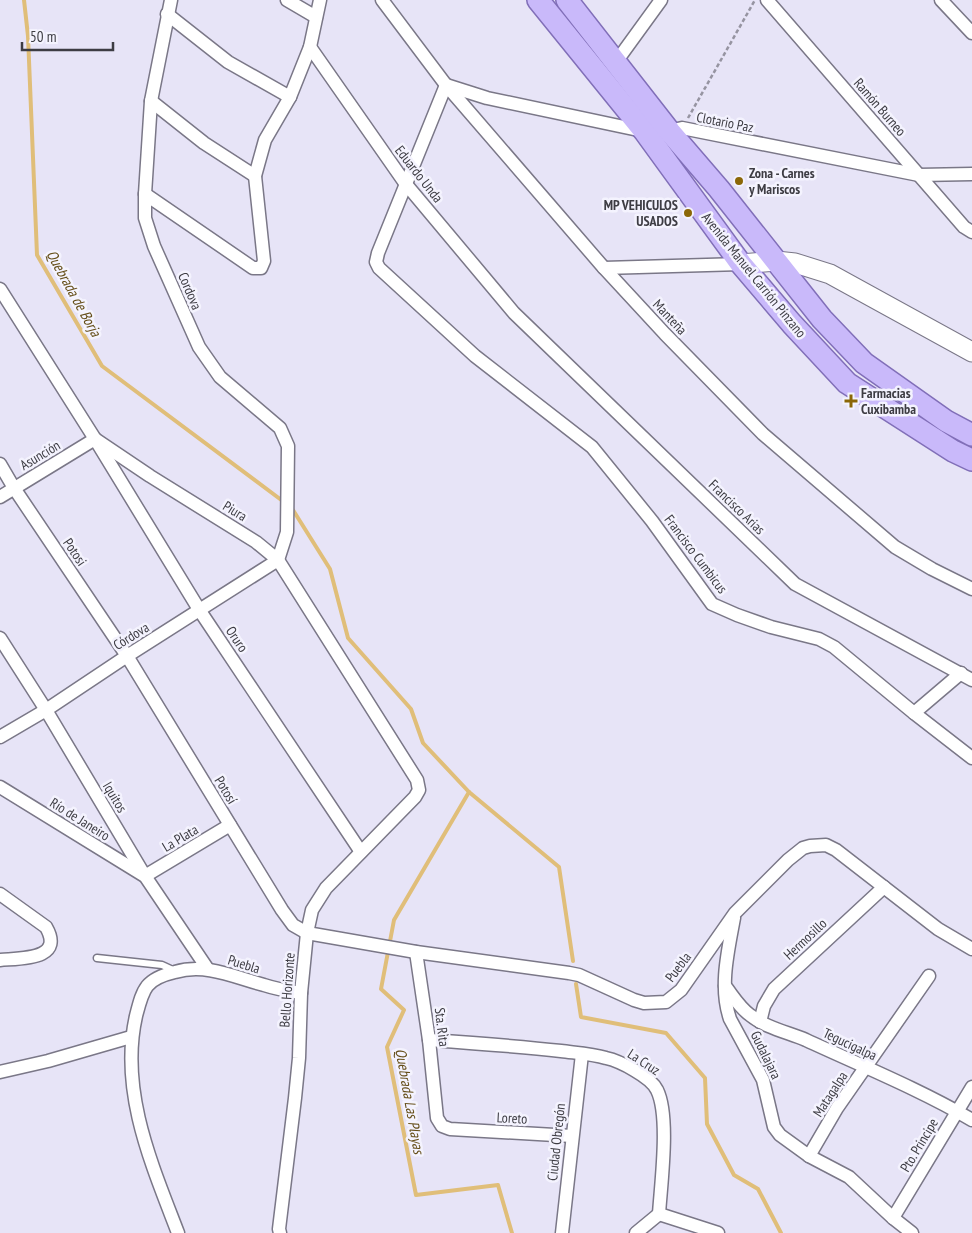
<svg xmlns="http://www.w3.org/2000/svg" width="972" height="1233" viewBox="0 0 972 1233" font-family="'PT Sans Narrow',sans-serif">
  <rect width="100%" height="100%" fill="#e7e4f7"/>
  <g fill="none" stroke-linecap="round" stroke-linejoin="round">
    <!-- stream -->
    <g stroke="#e0be79" stroke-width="4">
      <path d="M24,0L28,36L37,255L102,366L284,502"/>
      <path d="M293,510L330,569L348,638L411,709L423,743L469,792L559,867L573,961"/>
      <path d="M469,792L394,920L381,989L404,1010L387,1047L416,1195L498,1185L512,1233"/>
      <path d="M576,984L581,1017L666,1033L705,1078L707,1124L734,1175L758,1189L781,1233"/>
    </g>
    <defs>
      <path id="lane" d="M97,958L162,965L175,971"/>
      <g id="street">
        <path d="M287,0L316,17"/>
        <path d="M382,0L446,85L604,268L665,334L763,434L895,547L932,569L972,589"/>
        <path d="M767,0L964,227L972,232"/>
        <path d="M941,0L972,33"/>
        <path d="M167,14L228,62L290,97"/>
        <path d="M310,47L405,183L514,313L795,584L972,680"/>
        <path d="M616,62L661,0"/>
        <path d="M446,85L378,253L376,262L379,268L475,356L592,447L652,521L712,604L737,615L771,627L819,639L834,647L914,713L972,758"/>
        <path d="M446,85L487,98L643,131"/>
        <path d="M151,101L204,143L255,176"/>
        <path d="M665,132L682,128L919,175L972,174"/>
        <path d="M145,194L253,268H261L264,261L255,176L265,140L290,97L310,47L320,0"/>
        <path d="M604,268L741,264"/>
        <path d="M0,289L95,439L200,611L361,852"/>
        <path d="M95,439L150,476L256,542L278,560L417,780L419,790L415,797L326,888L312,910L307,933L301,993L299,1058L295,1098L279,1229L280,1233"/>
        <path d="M0,464L14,488L127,656L282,910L293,925L307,933L416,952L569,973L579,975L634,1000L644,1003L666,1002L681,990L735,913L788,860L803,848L810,846L826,845L836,850L938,929L972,949"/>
        <path d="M0,497L95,439"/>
        <path d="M0,638L46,710L145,876L207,968"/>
        <path d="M914,713L961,673"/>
        <path d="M0,737L46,710L127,656L278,560L287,532L288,446L280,428L220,377L199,347L154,246L145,218V194L151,101L171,0"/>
        <path d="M0,787L143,875"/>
        <path d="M145,876L230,825"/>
        <path d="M0,894L46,927C65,960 21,958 0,960"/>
        <path d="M734,918C728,951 719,987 730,1019L763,1080L774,1127L780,1135L809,1156L849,1177L893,1218L912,1233"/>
        <path d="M416,952L429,1040L437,1118L442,1126L450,1129L572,1136"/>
        <path d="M725,986C733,996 739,1007 750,1015C766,1028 787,1032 806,1040C860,1065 921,1090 972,1120"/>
        <path d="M760,1022L764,1006L774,989L884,887"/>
        <path d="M429,1040C473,1043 517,1046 561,1051C576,1053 592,1054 606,1058C620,1061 651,1077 657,1090C670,1116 661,1183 659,1214"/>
        <path d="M0,1072L48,1061L131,1037"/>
        <path d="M809,1156L837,1108L929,976"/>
        <path d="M659,1214L718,1233"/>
        <path d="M893,1218L972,1087"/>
        <path d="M178,1233C152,1165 119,1091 136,1016C143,989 145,979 175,972C206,963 234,977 264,985C276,989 288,991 301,993"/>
        <path d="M562,1233L582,1054"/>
        <path d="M636,1233L659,1214"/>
      </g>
      <path id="secondary" d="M741,264L776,261L795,263L830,274L972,352"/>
      <g id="primary">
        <path d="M538,0L645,132L741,264L792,324L847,383L953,451L972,460"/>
        <path d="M567,0L670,132L719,189L822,319L864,363L946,421L972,435"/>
      </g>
    </defs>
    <!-- lane casing -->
    <use href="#lane" stroke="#7a7787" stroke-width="9"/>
    <!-- street casing -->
    <use href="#street" stroke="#7a7787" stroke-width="15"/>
    <!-- secondary casing -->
    <use href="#secondary" stroke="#7a7787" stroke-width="21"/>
    <!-- primary casing -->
    <use href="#primary" stroke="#816fb8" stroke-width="24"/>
    <!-- path -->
    <path stroke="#9694a1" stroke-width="2.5" stroke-dasharray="4 2.5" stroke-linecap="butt" d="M688,118L755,0"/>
    <!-- lane -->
    <use href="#lane" stroke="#fff" stroke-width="6"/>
    <!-- street -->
    <use href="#street" stroke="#fff" stroke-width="12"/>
    <!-- secondary -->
    <use href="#secondary" stroke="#fff" stroke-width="19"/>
    <!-- primary -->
    <use href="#primary" stroke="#c9b9fa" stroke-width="21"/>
  </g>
  <!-- markers -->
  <g fill="#8b6707" stroke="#f4f3fe" stroke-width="2">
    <circle cx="739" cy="181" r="5"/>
    <circle cx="688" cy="213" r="5"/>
    <path d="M848.5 393.5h5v5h5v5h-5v5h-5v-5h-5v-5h5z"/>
  </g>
  <g text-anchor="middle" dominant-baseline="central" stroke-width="5" stroke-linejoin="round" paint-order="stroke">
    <!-- street labels -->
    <g font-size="14" fill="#3d3c43" stroke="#f4f3fe">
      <text transform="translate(880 107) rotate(49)">Ramón Burneo</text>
      <text transform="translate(725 122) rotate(11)">Clotario Paz</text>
      <text transform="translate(419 174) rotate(52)">Eduardo Unda</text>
      <text transform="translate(754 275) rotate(51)">Avenida Manuel Carrión Pinzano</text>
      <text transform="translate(190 291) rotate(67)">Cordova</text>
      <text transform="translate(670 317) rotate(47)">Manteña</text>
      <text transform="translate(40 455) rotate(-31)">Asunción</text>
      <text transform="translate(737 507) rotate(44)">Francisco Arias</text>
      <text transform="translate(235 511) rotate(32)">Piura</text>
      <text transform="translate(75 552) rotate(56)">Potosi</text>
      <text transform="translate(696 554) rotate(53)">Francisco Cumbicus</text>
      <text transform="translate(131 636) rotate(-32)">Córdova</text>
      <text transform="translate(237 639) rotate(56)">Oruro</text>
      <text transform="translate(226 790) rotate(59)">Potosí</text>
      <text transform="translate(115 797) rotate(59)">Iquitos</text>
      <text transform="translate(80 819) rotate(32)">Río de Janeiro</text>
      <text transform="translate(180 838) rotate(-31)">La Plata</text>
      <text transform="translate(805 939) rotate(-43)">Hermosillo</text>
      <text transform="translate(244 964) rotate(17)">Puebla</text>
      <text transform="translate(678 967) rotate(-53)">Puebla</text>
      <text transform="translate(287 990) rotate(-86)">Bello Horizonte</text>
      <text transform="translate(442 1027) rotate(83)">Sta. Rita</text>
      <text transform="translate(850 1044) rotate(25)">Tegucigalpa</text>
      <text transform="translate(766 1055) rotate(64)">Gudalajara</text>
      <text transform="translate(644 1062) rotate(33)">La Cruz</text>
      <text transform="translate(830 1094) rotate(-57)">Matagalpa</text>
      <text transform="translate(512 1118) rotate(3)">Loreto</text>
      <text transform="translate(556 1142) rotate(-84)">Ciudad Obregón</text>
      <text transform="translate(919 1145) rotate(-59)">Pto. Principe</text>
    </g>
    <!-- poi labels -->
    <g font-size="14" font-weight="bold" fill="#3d3c43" stroke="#f4f3fe" text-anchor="start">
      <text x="749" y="173">Zona - Carnes<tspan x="749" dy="16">y Mariscos</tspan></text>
      <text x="678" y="205" text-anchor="end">MP VEHICULOS<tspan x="678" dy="16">USADOS</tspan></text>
      <text x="861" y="393">Farmacias<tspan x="861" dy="16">Cuxibamba</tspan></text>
    </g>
    <!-- water labels -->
    <g font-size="15" font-style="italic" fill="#654e19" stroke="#f4f3fe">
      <text transform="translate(74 293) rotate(61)">Quebrada de Borja</text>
      <text transform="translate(410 1101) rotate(80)">Quebrada Las Playas</text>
    </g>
  </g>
  <!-- scale -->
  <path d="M22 42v8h91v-8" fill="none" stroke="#3d3c43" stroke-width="2.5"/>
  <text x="30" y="42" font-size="15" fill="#3d3c43" stroke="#f4f3fe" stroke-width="4" paint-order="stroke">50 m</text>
</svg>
